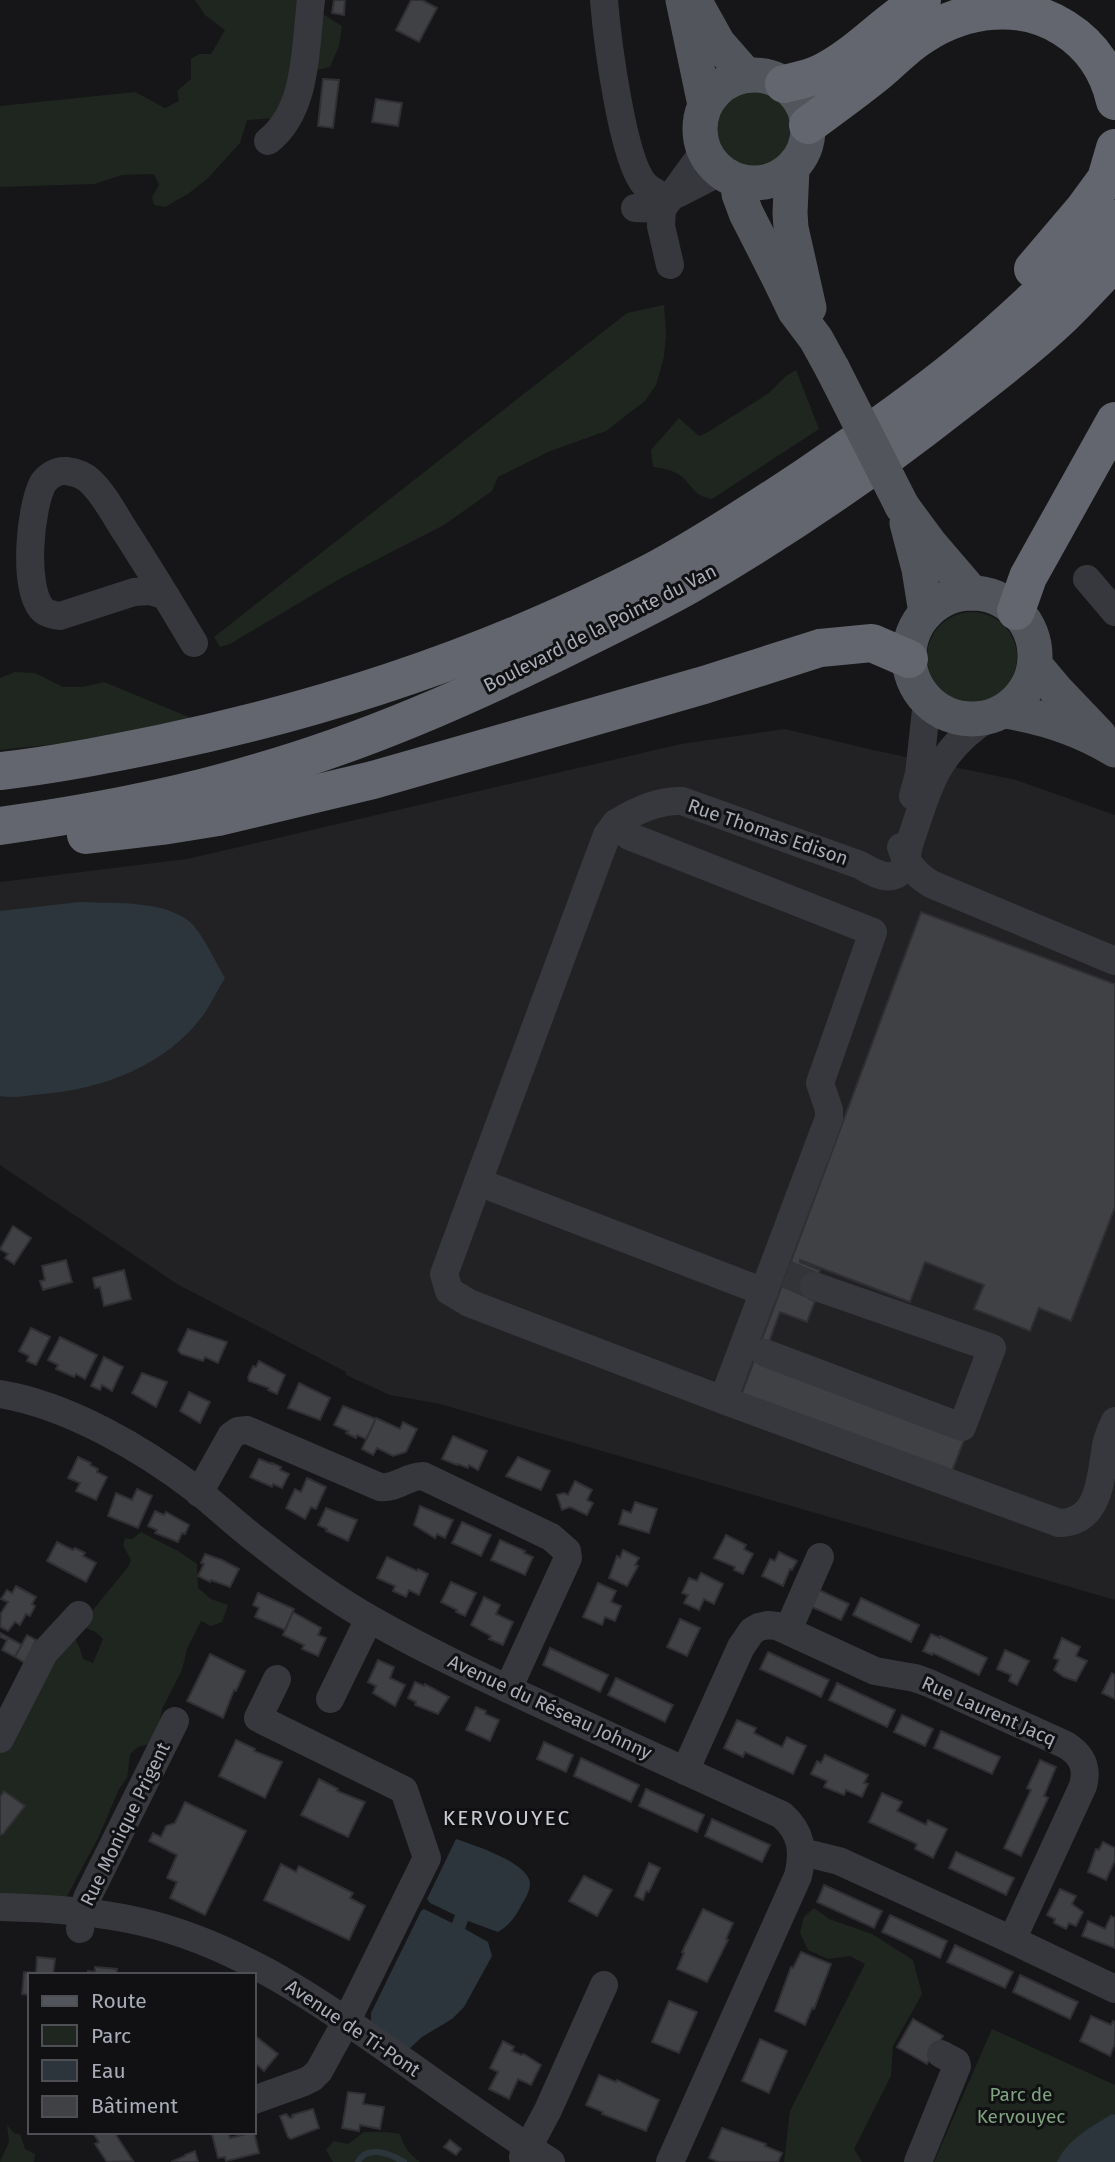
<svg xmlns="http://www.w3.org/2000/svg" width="1115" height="2162" viewBox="0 0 1115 2162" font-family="'Fira Sans',sans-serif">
  <rect width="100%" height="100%" fill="#161618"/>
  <!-- built -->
  <path fill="#222225" d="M785,729L873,750L1016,780L1115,815V1600L440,1404L390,1395L346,1375V1372L177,1284L0,1165V882L187,859L681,744Z"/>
  <!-- green -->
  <g fill="#1e261f">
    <path d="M195,0H324L323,14L342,26L339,46L330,67L313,71L277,118L247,120L240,143L208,178L188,194L165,207L154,205L152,197L159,185L154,174L122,175L94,184L0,187V106L135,92L165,108L179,101L177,91L191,79V59L199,54H211L225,30L205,15Z"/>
    <circle cx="754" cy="129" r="39"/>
    <path d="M664,305L666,333L664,357L656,385L645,401L606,431L548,452L498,477L492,491L444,525L341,578L230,644L220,647L214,637L627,313Z"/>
    <path d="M796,370L819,429L712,499C692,495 695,488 681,476C673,470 663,468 653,467L651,450L679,418L699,436L708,432L769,393L786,376Z"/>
    <circle cx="972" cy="657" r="45"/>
    <path d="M15,672L35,673L63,687H82L104,682L196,720L131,736L0,750V678Z"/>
    <path d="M141,1532L178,1551L197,1564L198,1588L211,1599L228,1605L222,1622L211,1626L201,1621L187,1649L182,1670L162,1709L158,1729L149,1744L138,1747L130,1754L127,1778L119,1789L99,1836L65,1900L0,1899V1747L18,1708L73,1636L79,1646L83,1659L93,1663L103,1639L97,1633L84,1627V1621L128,1567L131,1560L123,1545L125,1538L132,1539Z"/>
    <path d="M814,1908L829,1919L872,1934L913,1960L922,1994L893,2046L891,2076L854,2149L862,2162H784L790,2111L865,1964L850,1956L828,1959L808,1950L800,1933L804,1917Z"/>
    <path d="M992,2029L1115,2085V2162H934Z"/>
    <path d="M7,2125L14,2133L20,2134L25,2149L35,2154L34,2162H0L9,2142Z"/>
    <path d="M364,2132H386L400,2134C403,2146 411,2156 420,2162H333L326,2150L334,2141L348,2144Z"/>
  </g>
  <!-- water -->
  <g fill="#2c353c">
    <path d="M80,902C113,904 170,899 194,926C206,941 215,961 225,978C218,989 213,1000 206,1011C170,1064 104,1089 43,1094C29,1095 14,1099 0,1096V911Z"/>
    <path d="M456,1839C473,1845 528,1862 530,1883C530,1890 526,1898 522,1904C516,1916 510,1925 498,1932L468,1921L465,1929L488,1942L492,1956L464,2007L452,2019L422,2037L408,2050L371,2023V2013L421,1911L424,1909L452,1923L455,1915L430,1903L427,1899Z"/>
    <path d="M1112,2114L1115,2115V2162H1057C1069,2138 1090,2128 1112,2114Z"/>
  </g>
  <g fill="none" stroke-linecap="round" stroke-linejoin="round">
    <!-- stream -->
    <path stroke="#2c353c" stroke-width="6" d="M358,2162C367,2144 391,2154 404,2162"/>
  </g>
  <!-- building -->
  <g fill="#404145" stroke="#303034" stroke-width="2">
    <path d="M334,0H345L344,15L332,13Z"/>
    <path d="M411,0H422L437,8L419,42L396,30Z"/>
    <path d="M323,79L339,80L333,128L318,126Z"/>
    <path d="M376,99L402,103L398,126L372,122Z"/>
    <path d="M921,912L1115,984V1207L1071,1321L1039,1308L1030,1331L974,1309L984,1285L925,1262L910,1302L800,1260V1262L820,1270L809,1299L815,1301L807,1322L780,1312L761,1364L964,1440L949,1479L739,1401Z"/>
    <path d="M13,1226L31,1238L14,1264L5,1258L8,1254L0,1249Z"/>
    <path d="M66,1260L72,1282L43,1290L40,1281L45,1280L42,1266Z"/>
    <path d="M124,1270L131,1299L104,1306L100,1287L95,1288L93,1278Z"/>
    <path d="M31,1328L50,1337L36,1365L27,1361L29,1356L19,1351Z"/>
    <path d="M188,1329L227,1342L218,1363L205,1357L203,1361L181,1354L178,1350Z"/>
    <path d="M60,1337L97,1355L85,1379L76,1374L74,1377L56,1369L58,1365L48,1360Z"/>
    <path d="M104,1357L123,1367L112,1391L102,1385L100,1390L91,1386Z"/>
    <path d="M259,1361L285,1375L277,1394L268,1390L269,1388L249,1381L248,1377L253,1366L256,1367Z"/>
    <path d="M142,1373L167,1382L156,1407L132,1393Z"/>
    <path d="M299,1383L330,1398L320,1420L288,1408Z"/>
    <path d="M189,1392L210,1402L200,1423L180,1411Z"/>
    <path d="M343,1406L376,1419L366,1439L357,1435L356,1438L346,1433L348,1431L334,1425Z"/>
    <path d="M376,1418L400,1429L403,1422L417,1429L406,1452L393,1456L377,1448L373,1455L362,1449Z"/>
    <path d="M453,1436L487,1451L478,1470L469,1465L468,1468L458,1464L457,1465L442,1459Z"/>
    <path d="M78,1457L91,1463L90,1465L98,1469L97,1472L107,1477L96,1500L76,1491L80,1483L68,1478Z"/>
    <path d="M518,1457L550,1471L541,1490L506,1476Z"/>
    <path d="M259,1459L272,1464V1463L281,1467L280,1470L289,1474L282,1488L273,1484L272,1487L250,1477Z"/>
    <path d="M307,1478L326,1487L316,1509L311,1507L305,1519L286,1508L295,1489L301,1492Z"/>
    <path d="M575,1481L592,1490L587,1500L593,1503L587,1515L570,1507L562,1510L557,1495L564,1493L568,1495Z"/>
    <path d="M137,1489L152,1496L138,1528L108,1516L116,1493L132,1500Z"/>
    <path d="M635,1502L657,1509L649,1533L619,1524L623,1510L631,1513Z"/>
    <path d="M420,1506L453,1520L445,1538L437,1534L435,1538L414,1525Z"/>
    <path d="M326,1508L357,1520L348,1541L326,1531L327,1529L318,1525Z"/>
    <path d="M155,1511L164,1515L166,1512L189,1525L185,1534L182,1533L178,1542L155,1533L157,1530L148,1526Z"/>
    <path d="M462,1522L491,1535L481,1556L452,1543Z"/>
    <path d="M726,1535L746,1545L744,1549L753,1554L743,1574L734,1570L735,1567L714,1558Z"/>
    <path d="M500,1540L525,1551L524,1553L533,1557L525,1575L491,1560Z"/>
    <path d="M57,1542L73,1550L75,1548L85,1553L83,1556L96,1563L86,1582L47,1561Z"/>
    <path d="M623,1550L639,1558L635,1565L638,1566L627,1586L609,1578L617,1556L620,1558Z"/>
    <path d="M779,1552L797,1561L792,1570L790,1569L783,1586L762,1576L770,1559L775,1561Z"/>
    <path d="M205,1554L222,1560L239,1569L230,1587L211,1580L210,1582L198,1576L204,1564L201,1563Z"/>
    <path d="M387,1557L417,1571L418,1569L428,1574L419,1595L409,1590L406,1597L393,1591L395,1586L377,1578Z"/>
    <path d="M701,1573L723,1584L714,1604L704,1599L699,1610L684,1603L688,1595L682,1593L689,1578L697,1581Z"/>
    <path d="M451,1582L476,1593L465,1616L456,1612L457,1610L441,1602Z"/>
    <path d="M598,1583L616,1591L611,1602L621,1606L615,1621L605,1617L602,1625L583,1617Z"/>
    <path d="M16,1586L36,1597L32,1604L35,1606L30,1616L26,1614L20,1625L15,1622L8,1631L0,1627L1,1613L8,1602L1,1599L7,1590L12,1593Z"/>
    <path d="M819,1590L849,1604L841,1620L812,1607Z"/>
    <path d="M258,1593L294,1609L285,1630L255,1617L259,1608L253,1605Z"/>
    <path d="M484,1597L500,1605L496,1614L513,1622L503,1645L489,1639L491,1636L471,1625Z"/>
    <path d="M861,1598L919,1625L911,1642L853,1615Z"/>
    <path d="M293,1612L321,1628L318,1635L326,1638L318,1656L302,1649L304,1645L283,1635Z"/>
    <path d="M680,1619L700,1628L687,1656L667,1647Z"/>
    <path d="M0,1633L22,1645L15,1657L2,1650L7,1640L0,1637Z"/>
    <path d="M931,1634L940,1638V1636L987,1658L979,1675L933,1653L932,1655L923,1651Z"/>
    <path d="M27,1635L36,1640L25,1663L15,1657Z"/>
    <path d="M1062,1638L1080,1647L1076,1656L1087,1661L1076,1681L1064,1677L1054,1670L1059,1660L1054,1658Z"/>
    <path d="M550,1648L608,1675L600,1692L543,1665Z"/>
    <path d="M1005,1650L1029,1661L1017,1685L1009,1681L1011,1675L997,1669Z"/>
    <path d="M768,1652L829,1680L821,1697L760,1669Z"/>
    <path d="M210,1654L245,1671L236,1691L234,1690L223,1718L187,1701Z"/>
    <path d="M378,1660L394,1667L390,1678L405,1685L395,1706L373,1693L376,1686L368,1682Z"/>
    <path d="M1112,1673L1115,1675V1699L1102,1693Z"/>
    <path d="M616,1678L673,1705L665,1722L608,1695Z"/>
    <path d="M415,1682L424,1686L425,1684L449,1697L438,1714L415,1705L416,1702L408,1698Z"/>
    <path d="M837,1683L895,1710L887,1727L829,1700Z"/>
    <path d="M476,1707L486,1711L485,1714L499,1720L490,1741L466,1730Z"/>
    <path d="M902,1715L933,1729L925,1746L894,1732Z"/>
    <path d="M737,1720L756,1728L754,1733L782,1747L787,1737L806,1746L793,1774L745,1752L743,1757L724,1748Z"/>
    <path d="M941,1731L1000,1757L992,1774L934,1748Z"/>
    <path d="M236,1740L255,1749L254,1751L282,1762L265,1798L219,1776Z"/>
    <path d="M544,1742L573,1755L566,1772L537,1759Z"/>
    <path d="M825,1755L868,1775L864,1783L868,1784L862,1797L846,1790L844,1795L824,1787L827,1781L811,1774L817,1761L821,1763Z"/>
    <path d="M581,1758L639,1785L631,1802L574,1776Z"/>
    <path d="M1040,1760L1056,1767L1044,1796L1048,1798L1021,1856L1004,1848L1031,1790L1027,1788Z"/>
    <path d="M319,1779L338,1789L337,1791L365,1802L348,1837L301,1815Z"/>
    <path d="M646,1789L704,1815L697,1832L639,1806Z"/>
    <path d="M4,1791L25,1806L3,1834L0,1835V1797Z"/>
    <path d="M882,1793L902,1802L897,1811L926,1825L928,1820L947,1829L933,1858L915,1849L917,1844L869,1822Z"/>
    <path d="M185,1802L246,1831L205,1915L170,1898L177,1882L167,1878L177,1855L149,1841L153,1833L161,1837L166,1826L175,1823Z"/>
    <path d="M712,1819L770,1845L762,1862L705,1836Z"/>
    <path d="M1103,1842L1115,1848V1860L1106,1880L1088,1872L1096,1849L1099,1850Z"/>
    <path d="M956,1852L1014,1878L1006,1895L949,1868Z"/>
    <path d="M649,1863L660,1868L649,1892L646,1891L643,1900L635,1896Z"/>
    <path d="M281,1864L296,1872L299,1866L353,1893L350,1898L365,1906L349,1940L264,1900Z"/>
    <path d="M584,1876L612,1890L597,1916L569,1901Z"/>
    <path d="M824,1885L882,1911L874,1928L817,1902Z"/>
    <path d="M1060,1889L1076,1896L1072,1904L1083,1912L1076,1926L1069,1923L1066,1929L1054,1923L1055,1919L1047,1915Z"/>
    <path d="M703,1909L733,1923L726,1939L728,1940L707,1982L677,1969L684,1953L682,1952Z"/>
    <path d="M890,1915L947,1941L940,1958L882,1932Z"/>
    <path d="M1111,1916L1115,1918V1948L1082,1936L1088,1921L1105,1929Z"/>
    <path d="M955,1945L1013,1972L1005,1988L947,1962Z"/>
    <path d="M801,1952L831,1964L814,2009L812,2008L805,2025L775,2011L791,1967L793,1968Z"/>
    <path d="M37,1957L55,1959L53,1975H30V1995L22,1994L24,1972L36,1973Z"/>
    <path d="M95,1967L117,1969L116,1975H87L88,1971L95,1972Z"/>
    <path d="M1020,1975L1078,2002L1070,2019L1013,1992Z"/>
    <path d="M669,2001L697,2012L679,2053L652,2042Z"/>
    <path d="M1091,2016L1111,2025L1113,2021L1115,2022V2044L1110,2056L1080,2041Z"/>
    <path d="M913,2019L943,2036L927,2064L897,2047Z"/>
    <path d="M254,2035L278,2054L264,2071L254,2062Z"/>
    <path d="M760,2039L787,2051L769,2093L742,2081Z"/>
    <path d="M503,2041L514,2047L512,2051L521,2055L524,2054L541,2065L531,2085L518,2079L509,2099L489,2089L498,2072L490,2068Z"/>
    <path d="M599,2075L616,2082L617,2080L659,2100L646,2131L602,2114L603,2112L586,2105Z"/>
    <path d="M348,2092L365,2094L363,2104L384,2107L380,2129L360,2125L359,2131L342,2128Z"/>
    <path d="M313,2109L319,2128L291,2139L288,2137L280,2116L286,2114L290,2118L293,2117L292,2115Z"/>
    <path d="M722,2128L766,2144L765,2146L782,2153L778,2162H719L709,2158Z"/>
    <path d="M95,2132H119L116,2135L133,2161L107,2162L95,2144L99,2142L93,2133Z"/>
    <path d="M220,2132H228L230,2138L254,2132L259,2153L226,2161L225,2157L218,2158L212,2134Z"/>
    <path d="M450,2140L461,2149L456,2155L444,2147Z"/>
    <path d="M195,2151L198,2162H171L185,2156V2155Z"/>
  </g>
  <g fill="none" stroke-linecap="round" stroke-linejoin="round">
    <!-- minor-tunnel -->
    <path stroke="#333438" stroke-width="28" stroke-dasharray="28 14" stroke-linecap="butt" d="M786,1274L814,1286"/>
    <!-- minor -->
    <g stroke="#37383d" stroke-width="28">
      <path d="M604,0C607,37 622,160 645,185C651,191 660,195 668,199"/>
      <path d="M268,141C308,110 305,47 311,0"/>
      <path d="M677,194L720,172"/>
      <path d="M635,208L662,209"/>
      <path d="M670,265L661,226L662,209L704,151"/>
      <path d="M1087,579L1115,612"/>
      <path d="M166,596L150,591L134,592L60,616C53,615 46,614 41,608C23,584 30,508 43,483C48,476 57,470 66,471C74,472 84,475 90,481C105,495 115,516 127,534C150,570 172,606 194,643"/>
      <path d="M913,796L919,774L927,701"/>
      <path d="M616,823C635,811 659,800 682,801L860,865C871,871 888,883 900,872C908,865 906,852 910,842C929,786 936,752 988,718"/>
      <path d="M901,847C907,864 915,874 931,884L1115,961"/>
      <path d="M478,1182L444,1274L449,1291L469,1303L723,1400L1059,1523C1103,1522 1100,1473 1107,1441C1109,1434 1112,1427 1115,1421"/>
      <path d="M765,1353L962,1427L992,1348L814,1286"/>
      <path d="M0,1394C68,1405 143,1449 198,1491C220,1509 240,1528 263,1545C297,1572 333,1598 372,1620C421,1648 472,1672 523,1696C609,1736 696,1776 782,1815C802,1833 804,1851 798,1876L670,2162"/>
      <path d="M723,1400C758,1306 793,1212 829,1118V1110L820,1083L873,932L629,836L616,823L607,835L602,848L478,1182L764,1292"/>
      <path d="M199,1493L231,1436L238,1431L247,1430L380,1487C396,1489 407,1476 423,1476L551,1537L567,1551L568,1558L508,1689"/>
      <path d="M788,1630L820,1557"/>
      <path d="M330,1699L369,1619"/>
      <path d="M0,1739L44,1653L79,1615"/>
      <path d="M685,1771L741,1647L752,1631L759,1627L768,1625L777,1626L875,1671L915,1678L929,1683L1066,1745C1082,1755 1088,1767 1083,1786L1012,1940L839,1861L802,1852"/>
      <path d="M0,1907C47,1908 96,1911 142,1922C231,1943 307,1993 381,2045C437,2084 493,2125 551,2162"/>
      <path d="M80,1929L82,1912L88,1896L175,1721"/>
      <path d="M1012,1940L1115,1989"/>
      <path d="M254,2100L304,2082L312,2078L319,2071L347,2020L427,1858L404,1790L258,1718L277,1679"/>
      <path d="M523,2157L548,2110L604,1985"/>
      <path d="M918,2162L957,2066L956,2062L941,2054"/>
    </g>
    <!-- major -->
    <g stroke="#53555c" stroke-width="35">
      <path d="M683,0L705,105"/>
      <path d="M694,0L718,43L746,75"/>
      <circle cx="754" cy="129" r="54"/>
      <path d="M792,169L790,213L791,228L809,308"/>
      <path d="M738,181L739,194L746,213L777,274L795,311L816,339L832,368"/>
      <path d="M902,506L930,544L972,593"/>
      <path d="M907,523L919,569L926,613"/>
      <circle cx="972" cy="656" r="63"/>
      <path d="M1035,665L1056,690L1099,735"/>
      <path d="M1005,711C1043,717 1082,730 1115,750"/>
    </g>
    <!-- highway -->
    <g stroke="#63666e" stroke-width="38">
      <path d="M784,84C796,81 809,79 821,73C858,55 886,21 922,0"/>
      <path d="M808,125C831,108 855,91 877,73C892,61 906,45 923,35C965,8 1020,0 1064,28C1091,45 1108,70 1115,101"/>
      <path d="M1033,269L1084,209L1106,179L1115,148"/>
      <path d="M1016,611L1028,577L1115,421"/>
      <path d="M0,771C55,765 109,754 163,743C331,708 497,652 650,573C704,544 756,510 807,476C860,440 912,404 962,363C1016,318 1066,270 1115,219"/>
      <path d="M0,826C86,814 173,798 256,773C365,742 469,696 570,646C610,626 650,607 689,585C782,531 869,472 953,406C988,379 1025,351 1057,321C1077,302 1096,281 1115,261"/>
      <path d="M86,835L162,826L218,817L373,780L704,685L820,648L872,643L909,659"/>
    </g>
    <!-- major-bridge -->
    <path stroke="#53555c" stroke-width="35" d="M832,368L902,506"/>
  </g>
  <g text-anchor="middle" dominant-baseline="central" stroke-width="6" stroke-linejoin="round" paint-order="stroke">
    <!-- street labels -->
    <g font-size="19" fill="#a8adb8" stroke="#111113">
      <text transform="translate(600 628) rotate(-27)">Boulevard de la Pointe du Van</text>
      <text transform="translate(768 832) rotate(19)">Rue Thomas Edison</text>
      <text transform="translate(550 1707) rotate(25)">Avenue du Réseau Johnny</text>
      <text transform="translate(989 1711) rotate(24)">Rue Laurent Jacq</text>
      <text transform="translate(125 1824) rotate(-64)">Rue Monique Prigent</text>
      <text transform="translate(353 2028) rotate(34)">Avenue de Ti-Pont</text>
    </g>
    <!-- park labels -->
    <g font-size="19" fill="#7fa381" stroke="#111113">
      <text x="1021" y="2094">Parc de<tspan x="1021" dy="22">Kervouyec</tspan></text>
    </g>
    <!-- neighbourhood labels -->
    <g font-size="21" letter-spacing="2" fill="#c9ccd4" stroke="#111113">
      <text x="507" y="1818">KERVOUYEC</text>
    </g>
  </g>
  <!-- legend -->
  <rect x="28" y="1973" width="228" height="161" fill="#111113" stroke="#4d4f55" stroke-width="2"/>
  <rect x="42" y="1996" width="35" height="10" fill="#53555c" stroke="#4d4f55" stroke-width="2"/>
  <text x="91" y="2008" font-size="21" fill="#a8adb8">Route</text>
  <rect x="42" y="2025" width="35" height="21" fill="#1e261f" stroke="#4d4f55" stroke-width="2"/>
  <text x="91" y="2043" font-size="21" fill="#a8adb8">Parc</text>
  <rect x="42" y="2060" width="35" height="21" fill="#2c353c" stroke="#4d4f55" stroke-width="2"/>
  <text x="91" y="2078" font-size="21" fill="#a8adb8">Eau</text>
  <rect x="42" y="2096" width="35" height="21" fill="#404145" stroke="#4d4f55" stroke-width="2"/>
  <text x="91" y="2113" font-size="21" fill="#a8adb8">Bâtiment</text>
</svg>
